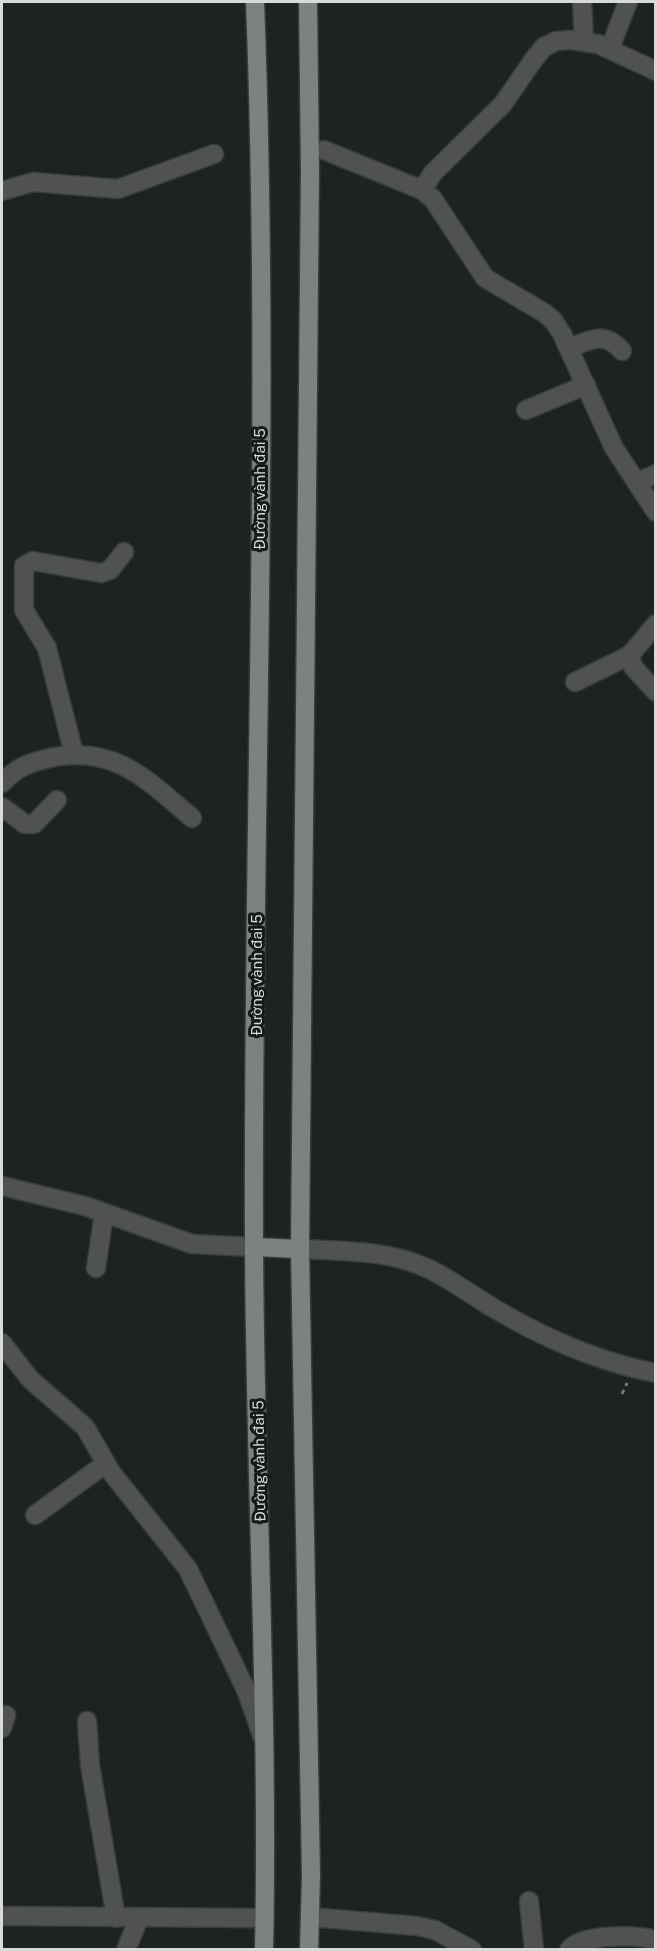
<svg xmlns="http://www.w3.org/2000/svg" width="657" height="1951" viewBox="0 0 657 1951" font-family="'Public Sans',sans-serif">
  <rect width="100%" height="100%" fill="#1e2321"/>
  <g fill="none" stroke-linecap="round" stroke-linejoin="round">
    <defs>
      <g id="minor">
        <path d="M582,2L584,41"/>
        <path d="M610,48L628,2"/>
        <path d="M324,150L422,190L433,199L485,278L543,312L553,320L562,334L614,448L656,512"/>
        <path d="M422,190L433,173L503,104L534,59L544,47L556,41L571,40L598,44L656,71"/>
        <path d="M2,191L33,182L118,189L214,154"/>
        <path d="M569,348C591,340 604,330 622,351"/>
        <path d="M526,410L586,385"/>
        <path d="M638,482L656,474"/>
        <path d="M656,624L630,655L633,667L656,692"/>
        <path d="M575,682L630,655"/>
        <path d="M74,754L47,648L24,610V566L33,561L101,573L110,570L124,552"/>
        <path d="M2,783C18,766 31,762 54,757C117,746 148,781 192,818"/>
        <path d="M2,807L25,824H34L57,800"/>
        <path d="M2,1186L85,1206L192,1244L254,1247"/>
        <path d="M300,1249C343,1251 389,1250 429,1269C452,1280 473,1296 495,1309C546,1339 598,1362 656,1373"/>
        <path d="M96,1268L104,1213"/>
        <path d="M2,1343L30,1379L85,1427L111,1472L188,1569L247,1692L263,1738"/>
        <path d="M35,1515L105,1464"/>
        <path d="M87,1721L90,1765L116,1918"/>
        <path d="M2,1728L6,1715"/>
        <path d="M529,1901L534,1950"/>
        <path d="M2,1916L265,1918"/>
        <path d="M310,1917L417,1926L435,1930L472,1950"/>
        <path d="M126,1950L139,1918"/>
        <path d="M569,1950C581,1933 637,1935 656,1940"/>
      </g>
      <g id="major">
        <path d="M255,2C271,416 252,830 254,1245C255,1480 269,1714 264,1950"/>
        <path d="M308,2L310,171L300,1249L311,1876L309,1950"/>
        <path d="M254,1247L300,1249"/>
      </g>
    </defs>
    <!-- minor casing -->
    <use href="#minor" stroke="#383d3b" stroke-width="21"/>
    <!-- major casing -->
    <use href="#major" stroke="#383d3b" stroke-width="21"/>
    <!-- path -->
    <path stroke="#777b7a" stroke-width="3" stroke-dasharray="4.5 4.5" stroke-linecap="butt" d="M622,1394L627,1383"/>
    <!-- minor -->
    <use href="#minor" stroke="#4f5251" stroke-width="18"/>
    <!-- major -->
    <use href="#major" stroke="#7d8280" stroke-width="18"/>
  </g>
  <g text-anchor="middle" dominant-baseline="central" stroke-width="6" stroke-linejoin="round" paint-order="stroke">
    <!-- street labels -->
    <g font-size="15" fill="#d7dad9" stroke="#151918">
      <text transform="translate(259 489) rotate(-90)">Đường vành đai 5</text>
      <text transform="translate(256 975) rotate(-90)">Đường vành đai 5</text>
      <text transform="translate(259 1461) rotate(-91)">Đường vành đai 5</text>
    </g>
  </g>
  <!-- border -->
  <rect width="657" height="1951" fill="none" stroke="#d7dad9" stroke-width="6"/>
</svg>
